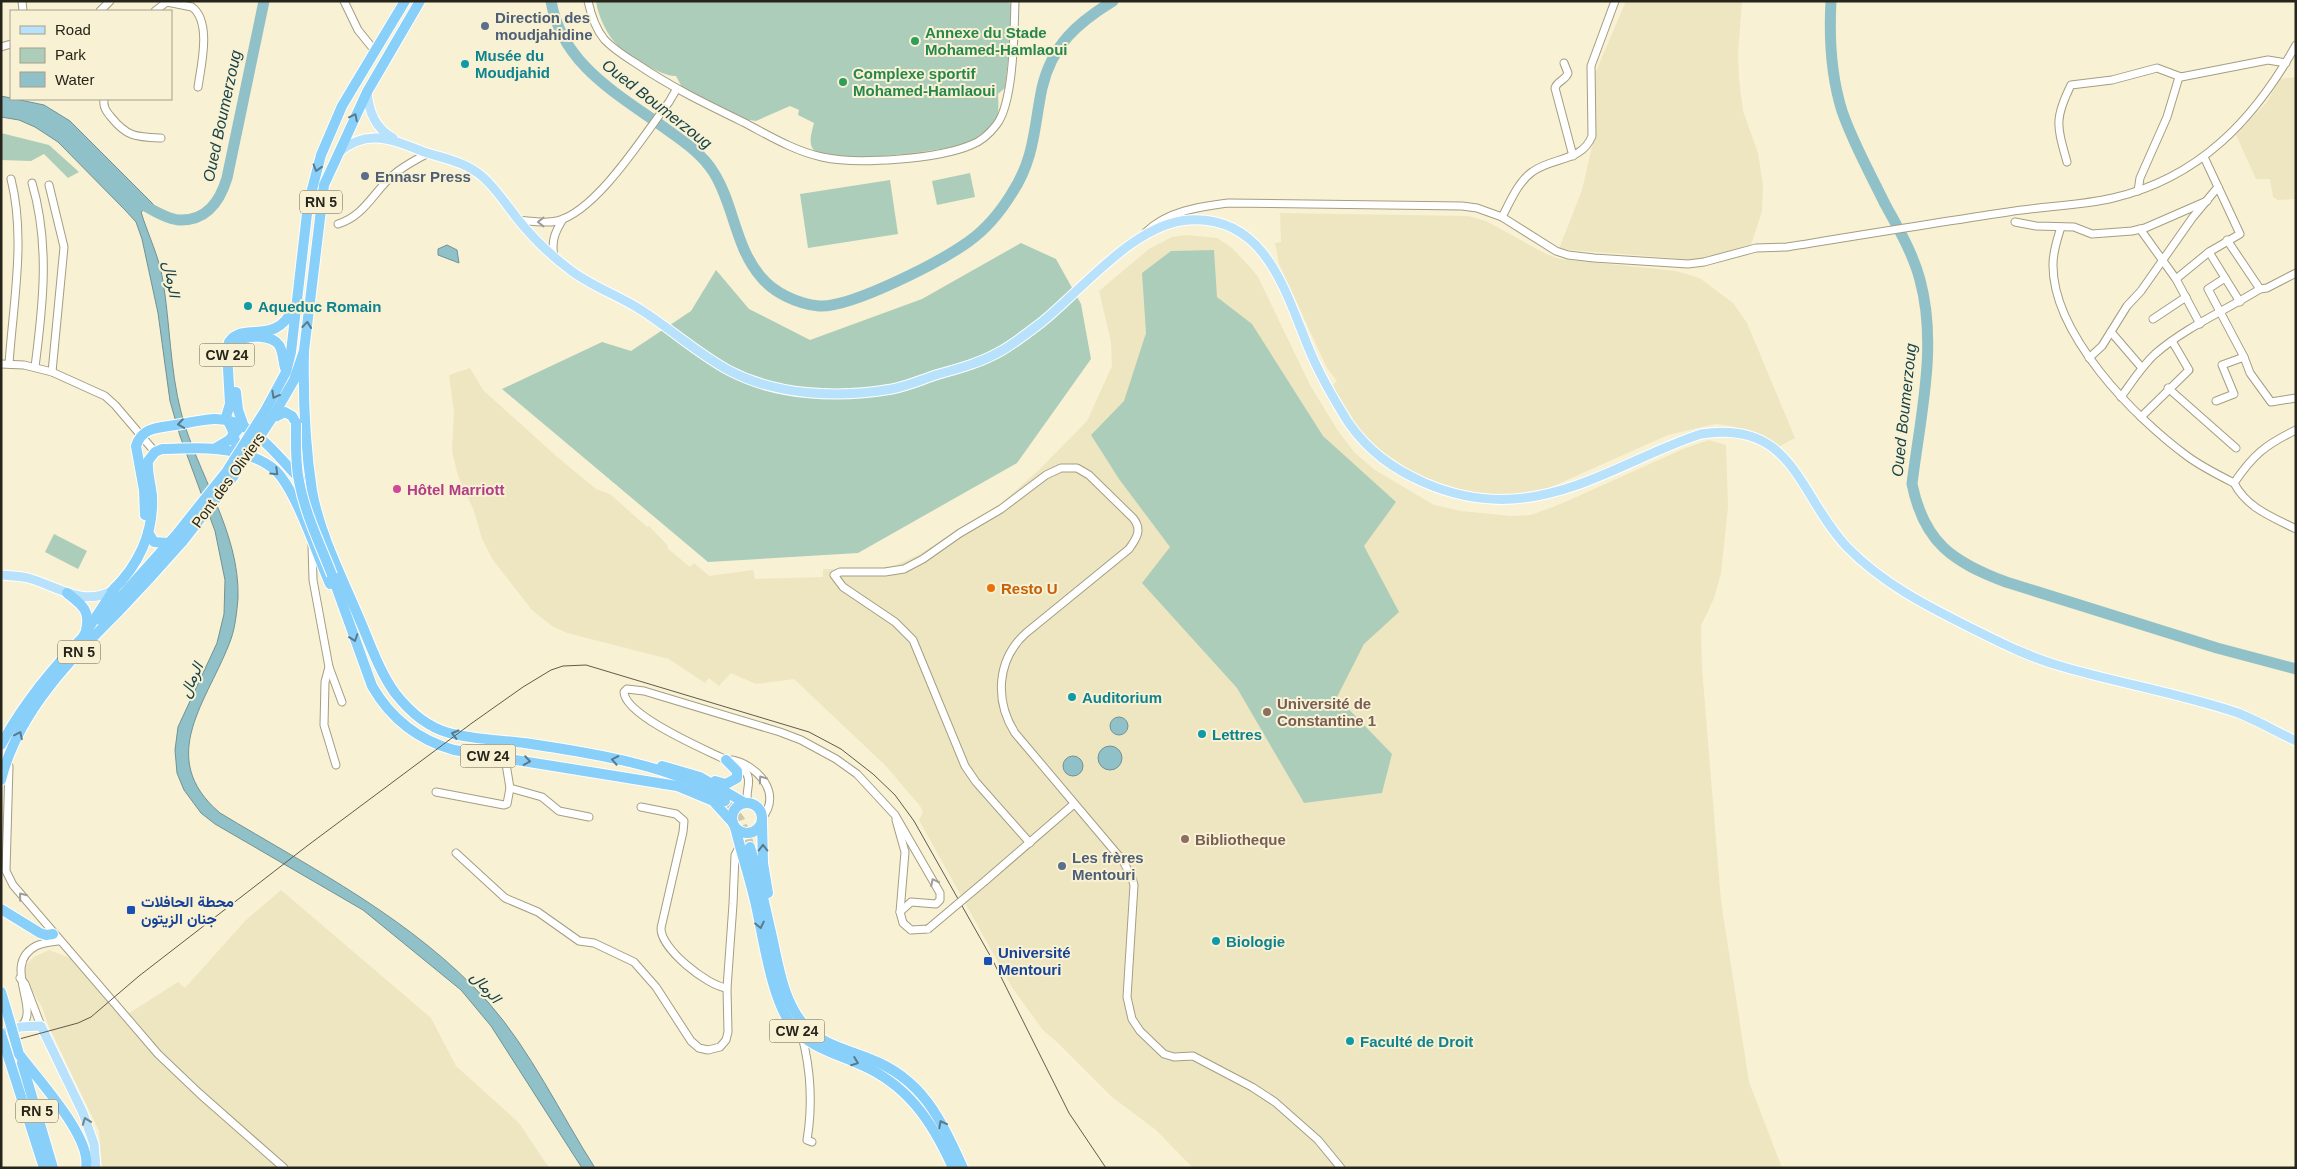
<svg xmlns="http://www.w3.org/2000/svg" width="2297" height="1169" viewBox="0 0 2297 1169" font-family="Helvetica,Vazirmatn,sans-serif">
  <rect width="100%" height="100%" fill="#f8f1d3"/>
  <!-- built -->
  <g fill="#eee6c1">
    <path d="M1626,1H1742L1738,54L1739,79L1743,111L1758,153L1763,186L1762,211L1749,251L1686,261L1673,258L1559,249L1582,190L1594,138V76Z"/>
    <path d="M2296,77V199L2278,200L2273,197L2270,179H2256L2236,135L2267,102L2280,79Z"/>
    <path d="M1280,213L1468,216L1486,221L1546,254L1560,259L1676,271L1690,275L1701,279L1733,303L1747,323L1795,438L1778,447L1750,432L1731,426L1716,424L1702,427L1668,435L1549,488L1510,495L1467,493L1444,486L1418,476L1380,450L1360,431L1331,387L1337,381L1327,368L1279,264L1275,243L1281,242Z"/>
    <path d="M1186,235L1217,238L1232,248L1251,268L1258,277L1310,385L1338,431L1355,453L1375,470L1434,505L1461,511L1511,516L1531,515L1563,503L1683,449L1709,440L1726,445L1728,507L1721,573L1714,598L1701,626L1702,668L1721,901L1749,1082L1782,1168H1193L1156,1130L1112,1097L1057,1042L1043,1030L1013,989L919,820L923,812L920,806L886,766L794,679L756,684L731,673L719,686L709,678L705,683L669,659L567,633L552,626L532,610L493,560L482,539L474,511L458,476L452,451L454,412L449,375L470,368L483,390L555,455L596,489L610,494L647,527L649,526L668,546L667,548L690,567L694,563L709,576L753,570L755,579L823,577V569L869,570L896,565L918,555L999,505L1039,470L1087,421L1112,366L1111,342L1099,291L1149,249L1172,237Z"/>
    <path d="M281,890L431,1018L456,1066L519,1123L549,1168H102L99,1131L49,1027L42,1007L24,978L26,965L34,957L49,950L70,958L123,1017L178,982L185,988L245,921Z"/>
  </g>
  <!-- green -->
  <g fill="#adcdbb">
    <path d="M596,1H1007L1011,4L1013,14L1005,88L998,94C999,111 999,124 985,136C971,149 879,157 857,158C845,159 820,160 813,149C808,141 812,132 814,123L798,115L799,110L790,106L756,121L736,118L685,93L676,76C662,77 629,56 618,46C607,35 598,16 596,1Z"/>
    <path d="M1,133L49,145L79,172L68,178L44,154L31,161L1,160Z"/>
    <path d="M970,173L975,197L937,205L932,181Z"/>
    <path d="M890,180L898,234L808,248L800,194Z"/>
    <path d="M1021,243L1056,259L1081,304L1091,359L1017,463L858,553L708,562L502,389L602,342L631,351L691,311L716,270L749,309L810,340L922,299Z"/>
    <path d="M1214,250L1217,297L1252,324L1323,436L1396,502L1364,546L1399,612L1364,644L1337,697L1392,754L1382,793L1304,803L1237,688L1142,583L1170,547L1119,479L1091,435L1124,401L1146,333L1142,273L1171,251Z"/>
    <path d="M54,534L87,551L78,569L45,552Z"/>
  </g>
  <!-- water -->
  <g fill="#91c1c8" stroke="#719294">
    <path d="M1,96L44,105L70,121L155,206L150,212L145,209L141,212C148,235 159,256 163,281C170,324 170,369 181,412C197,474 240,532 238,598C237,611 235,628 231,639C209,700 154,757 220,813C313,869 414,920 488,1002C531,1051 560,1113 595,1168H582L491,1026L461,990L363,910L215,824L201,813L184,790L177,773L175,750L178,727L217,643L224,614L225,580L215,531L180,436L170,401L158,313L142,239L136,222L125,210L58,142L35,127L19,120L1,117Z"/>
    <path d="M447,245L457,250L459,263L438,255V249Z"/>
    <circle cx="1119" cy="726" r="9"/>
    <circle cx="1110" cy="758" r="12"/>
    <circle cx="1073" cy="766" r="10"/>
  </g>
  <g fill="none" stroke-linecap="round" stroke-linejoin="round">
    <!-- river -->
    <g stroke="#91c1c8" stroke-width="11">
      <path d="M551,1C562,66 620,95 669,131C686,143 703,155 714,173C734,205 735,247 761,277C774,293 798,304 819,306C851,308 940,262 968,242C985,230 1001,211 1012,193C1035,158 1034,126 1042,88C1052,45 1077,23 1113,1"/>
      <path d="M1831,1C1829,37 1831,76 1842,111C1853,143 1870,173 1885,204C1898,228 1913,253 1920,280C1938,346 1920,417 1912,484C1924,543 1953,562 2006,582L2217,648L2296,669"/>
      <path d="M140,203C151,209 166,219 179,220C207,221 220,201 227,178L264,1"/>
    </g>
    <!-- highway-tunnel -->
    <path stroke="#cec8ae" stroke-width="10" stroke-dasharray="10 5" stroke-linecap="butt" d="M725,801L740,820L750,847"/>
    <defs>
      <g id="minor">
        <path d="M22,1L23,11"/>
        <path d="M344,1L358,30L375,51"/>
        <path d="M588,1C591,15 595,28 604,39C613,49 626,57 637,64C671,87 706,104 743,122C768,135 794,151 822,157C857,165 938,159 971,145C982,141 991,132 997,124C1014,101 1014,30 1015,1"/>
        <path d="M167,2L192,7C212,22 201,66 198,87"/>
        <path d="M100,11L110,1"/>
        <path d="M155,11L168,1"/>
        <path d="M1,47L11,44"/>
        <path d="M1564,63L1568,73C1566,80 1557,81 1555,88L1573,156"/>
        <path d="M104,99C103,107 106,111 111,117C127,137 136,137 161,138"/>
        <path d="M2067,162C2057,126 2054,119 2071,85L2112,80L2157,68L2181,77L2268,60L2286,63"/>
        <path d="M32,183C50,244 43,305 35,367"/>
        <path d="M49,185L64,247L52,372"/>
        <path d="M2138,191L2140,178L2167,117L2179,77"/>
        <path d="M1502,217C1510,202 1518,182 1532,172C1552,157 1582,162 1592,136L1591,66L1615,1"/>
        <path d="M518,220C531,221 544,224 557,221C597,211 644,135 669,102L676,90"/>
        <path d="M2015,222L2036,226L2074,227L2092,234L2132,231L2145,228L2207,201"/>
        <path d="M338,224C364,216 373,193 392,176C403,166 416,160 428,153"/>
        <path d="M2061,227C2057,240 2053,251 2053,264C2052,334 2135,418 2187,456C2202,467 2218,475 2234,483"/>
        <path d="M2140,229L2176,279L2200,324"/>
        <path d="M1146,232C1168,211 1198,207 1228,203L1462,206L1477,208L1502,217L1556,251L1568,255L1594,258L1688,264L1704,262L1756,248L1787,247C1861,235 1934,223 2008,212C2043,206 2079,206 2113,198C2199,178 2254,120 2296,45"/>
        <path d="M2227,240L2260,289"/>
        <path d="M2209,252L2240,302"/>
        <path d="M554,257C551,241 555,232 563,219"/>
        <path d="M2225,278L2208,289L2244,357L2250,373L2271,402L2296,398"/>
        <path d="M2176,279L2209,252L2240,234L2204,157"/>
        <path d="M2153,319L2186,297"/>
        <path d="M2111,332L2142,368"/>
        <path d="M2089,358L2102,346L2127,306L2141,291L2193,217L2218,187"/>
        <path d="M1,364L24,365L52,372L105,396L115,405L155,452"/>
        <path d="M9,364C13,304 26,238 11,179"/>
        <path d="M2168,388L2236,448"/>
        <path d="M2121,397C2132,382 2142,366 2155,354C2186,327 2226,310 2260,289L2267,288L2296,273"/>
        <path d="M2216,401L2234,394L2222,365L2244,357"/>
        <path d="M2141,417L2189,370L2172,341"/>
        <path d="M2296,430C2265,445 2253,455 2234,483C2247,508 2272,517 2296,529"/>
        <path d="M312,545L313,580L329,667L325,682L324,725L336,765"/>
        <path d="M329,667L342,702"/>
        <path d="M732,760C757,765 783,793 762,818"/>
        <path d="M9,766L6,871L13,885L158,1054L200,1094L284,1168"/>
        <path d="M510,788L542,797L559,811L589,817"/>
        <path d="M436,792L504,805L507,804L510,788L505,758"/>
        <path d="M748,803C744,792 754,780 744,770C738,764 728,761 720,757C701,748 625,715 624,692L627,689L644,691L780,732L801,740L836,759L857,774L895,815L940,893V900L936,904L911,902L900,912"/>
        <path d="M641,807L676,814L684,821L683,832L661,928C660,948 707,986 727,988"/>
        <path d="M896,820L905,852L900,912L903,923L911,930L928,929"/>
        <path d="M1030,843L976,782L965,766L913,640L895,622L843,587L834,575L840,572H885L904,569L923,559L960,533L1001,509L1046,475L1061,468H1077L1089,475L1133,518C1143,530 1136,539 1129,549L1026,633C997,659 994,700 1015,733L1123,861L1132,878L1134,885L1127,997L1132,1019L1140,1031L1164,1054L1174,1057L1193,1056L1252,1087L1275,1102L1318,1140L1341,1168"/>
        <path d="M456,853L505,898L538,912L579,941L594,943L634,962L656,987L691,1041L699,1048L708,1050L720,1047L726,1040L728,1032L727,988L733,904L735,855L740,846"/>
        <path d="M985,881L1074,804"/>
        <path d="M20,978L25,984L41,1026"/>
        <path d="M20,1027C43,1011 0,965 36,946C42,943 51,942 59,941"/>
        <path d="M802,1036C811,1071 813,1104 807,1140L812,1142"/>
      </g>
      <g id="major">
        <path d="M367,92C369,112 375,128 393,138"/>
        <path d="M339,152C350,143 362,137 377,138C393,139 409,146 424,152C446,159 466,162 484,178C496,189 506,204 516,217C531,236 549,254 569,269C590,286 618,295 641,310C671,329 698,354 730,371C778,396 839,398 892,389C908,386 923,379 939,374C961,368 982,362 1001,351C1015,343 1029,332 1042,322C1082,290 1135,223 1189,220C1269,215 1287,299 1312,356C1322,379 1335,401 1348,422C1368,451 1393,469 1425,483C1453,495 1483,501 1513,499C1580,495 1639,454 1701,434C1794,419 1798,495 1847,547C1883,584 1927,606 1973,629C2003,644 2033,659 2067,668C2123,684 2182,694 2238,713C2258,721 2277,732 2296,741"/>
        <path d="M1,575C10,576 20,576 28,578C57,586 82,607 112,591"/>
        <path d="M1,1034L20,1027L41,1026L83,1113L94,1144L96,1168"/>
      </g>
      <g id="highway">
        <path d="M304,351C303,397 305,445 312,491C320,535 342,577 359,618C370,643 379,671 395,693C409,711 427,727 449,733C476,740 504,740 531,744C585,752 683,767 725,801"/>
        <path d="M234,360C233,353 233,346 238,342C247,334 272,335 279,345C283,351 283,361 285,368"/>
        <path d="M265,411L286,372L291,352L308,205L321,155L342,106L405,1"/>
        <path d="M272,418L294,380L304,351L324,185L367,92L420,1"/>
        <path d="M273,418L285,412L292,416L296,423"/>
        <path d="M214,449L229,440L243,424L238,410L236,392"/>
        <path d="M238,452L232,429L226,417L230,404L227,351L229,342C245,320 275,348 294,307"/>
        <path d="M145,515L144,490L136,446C141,430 153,428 169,426C183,424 199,420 214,419C252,418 276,455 300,479"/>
        <path d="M148,532L154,542L169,543"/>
        <path d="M332,575L372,686C391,719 418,740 454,750L677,786L713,801L733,823"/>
        <path d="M112,591C138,566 154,533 152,496C151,484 147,473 148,461L155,452L162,449C180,449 198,447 216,449C236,451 261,457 276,471C297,492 317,555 330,584"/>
        <path d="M67,593C81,604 91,610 86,630"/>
        <path d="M100,620L176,535"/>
        <path d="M84,635L115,588"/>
        <path d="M1,745C24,702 54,666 88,632"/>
        <path d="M662,766L700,777L745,803"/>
        <path d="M1,780C18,712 70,660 118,612C140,589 162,565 183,541"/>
        <path d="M715,781L726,784L737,778V771L726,760"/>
        <circle cx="747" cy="818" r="15"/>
        <path d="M762,822L763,863L768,893"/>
        <path d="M735,827C741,852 749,876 755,901C763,934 771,1001 793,1027C811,1048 835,1053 859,1064C907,1084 932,1121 953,1168"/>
        <path d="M750,847C758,874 764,901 770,928C778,961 782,1002 806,1027C823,1045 849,1050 870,1059C923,1079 941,1120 963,1168"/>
        <path d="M1,909L40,933L46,935L53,934"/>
        <path d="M1,992L7,1012"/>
        <path d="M19,1054C38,1080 92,1137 86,1168"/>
        <path d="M9,1059L44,1168"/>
        <path d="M22,1063L53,1168"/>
      </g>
    </defs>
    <!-- minor casing -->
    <use href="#minor" stroke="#a49e83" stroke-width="9"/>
    <!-- major casing -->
    <use href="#major" stroke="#fff" stroke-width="11"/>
    <!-- highway casing -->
    <use href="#highway" stroke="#fff" stroke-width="12"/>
    <!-- minor -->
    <use href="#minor" stroke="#fff" stroke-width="7"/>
    <!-- major -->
    <use href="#major" stroke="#b8e2fc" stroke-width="9"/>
    <!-- highway -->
    <use href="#highway" stroke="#88cffa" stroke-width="10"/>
    <!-- tram -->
    <path stroke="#5f5c4c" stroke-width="1" d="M1,1044L78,1023L91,1017L139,976L307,846L472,723L523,687L551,670L563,666L586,665L809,732L841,749L873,774L895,795L914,821L992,959L1069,1113L1106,1168"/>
    <defs>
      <path id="minor-bridge" d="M928,929L985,881"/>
      <g id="highway-bridge">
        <path d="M296,423C296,442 295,462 299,481C305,514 320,544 332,575"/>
        <path d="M176,535L227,471L265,411"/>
        <path d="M183,541L233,477L272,418"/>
        <path d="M7,1012L19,1054"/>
        <path d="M1,1034L9,1059"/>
      </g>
    </defs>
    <!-- minor-bridge casing -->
    <use href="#minor-bridge" stroke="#a49e83" stroke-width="9" stroke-linecap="butt"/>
    <!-- highway-bridge casing -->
    <use href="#highway-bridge" stroke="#fff" stroke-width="12" stroke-linecap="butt"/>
    <!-- minor-bridge -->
    <use href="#minor-bridge" stroke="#fff" stroke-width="7"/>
    <!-- highway-bridge -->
    <use href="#highway-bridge" stroke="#88cffa" stroke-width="10"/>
  </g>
  <!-- one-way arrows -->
  <defs><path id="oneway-chevron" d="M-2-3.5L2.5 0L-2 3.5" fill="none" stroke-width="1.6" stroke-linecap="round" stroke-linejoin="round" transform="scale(1.25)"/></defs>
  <g stroke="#587a8a">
    <use href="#oneway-chevron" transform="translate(354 117) rotate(-64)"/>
    <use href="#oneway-chevron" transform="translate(317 168) rotate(107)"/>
    <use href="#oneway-chevron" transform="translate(307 325) rotate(-84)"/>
    <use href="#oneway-chevron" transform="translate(275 395) rotate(119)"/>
    <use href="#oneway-chevron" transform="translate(181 424) rotate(171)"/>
    <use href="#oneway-chevron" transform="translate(275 472) rotate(44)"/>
    <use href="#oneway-chevron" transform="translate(354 638) rotate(71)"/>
    <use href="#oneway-chevron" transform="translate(455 734) rotate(-166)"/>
    <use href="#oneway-chevron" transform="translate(19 735) rotate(-64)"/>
    <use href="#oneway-chevron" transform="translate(615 760) rotate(-169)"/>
    <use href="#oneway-chevron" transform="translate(527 761) rotate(9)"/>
    <use href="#oneway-chevron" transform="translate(763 848) rotate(-90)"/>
    <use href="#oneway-chevron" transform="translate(760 925) rotate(78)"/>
    <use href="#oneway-chevron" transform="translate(855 1062) rotate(21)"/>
    <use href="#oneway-chevron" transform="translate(942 1124) rotate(-118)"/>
  </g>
  <g stroke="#9e9d98">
    <use href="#oneway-chevron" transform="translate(541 222) rotate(180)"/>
    <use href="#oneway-chevron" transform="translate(762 779) rotate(-125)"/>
    <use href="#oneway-chevron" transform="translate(934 882) rotate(-117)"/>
    <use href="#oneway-chevron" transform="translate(22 896) rotate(-129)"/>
  </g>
  <use stroke="#70848b" href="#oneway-chevron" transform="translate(86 1121) rotate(-110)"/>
  <!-- markers -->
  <g fill="#5c6f8a" stroke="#f8f1d3" stroke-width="2">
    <circle cx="485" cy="26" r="5"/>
    <circle cx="365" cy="176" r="5"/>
    <circle cx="1062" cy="866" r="5"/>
  </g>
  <g fill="#2e9e5b" stroke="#f8f1d3" stroke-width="2">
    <circle cx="915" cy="41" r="5"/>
    <circle cx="843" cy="82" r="5"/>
  </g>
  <g fill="#0f9aa8" stroke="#f8f1d3" stroke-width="2">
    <circle cx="465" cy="64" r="5"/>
    <circle cx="248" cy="306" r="5"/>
    <circle cx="1072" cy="697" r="5"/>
    <circle cx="1202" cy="734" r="5"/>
    <circle cx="1216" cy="941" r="5"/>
    <circle cx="1350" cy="1041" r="5"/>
  </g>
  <circle fill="#d1479c" stroke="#f8f1d3" stroke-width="2" cx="397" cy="489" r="5"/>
  <circle fill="#e8710a" stroke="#f8f1d3" stroke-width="2" cx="991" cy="588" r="5"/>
  <g fill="#8d6e63" stroke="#f8f1d3" stroke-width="2">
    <circle cx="1267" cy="712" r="5"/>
    <circle cx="1185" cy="839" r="5"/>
  </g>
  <g fill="#1a4fb4" stroke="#f8f1d3" stroke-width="2">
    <rect x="126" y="905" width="10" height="10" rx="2.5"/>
    <rect x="983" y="956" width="10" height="10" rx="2.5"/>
  </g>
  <g text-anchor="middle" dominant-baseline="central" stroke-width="4" stroke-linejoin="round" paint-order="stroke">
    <!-- shield labels -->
    <g fill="#f8f1d3" stroke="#666252" stroke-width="1">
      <rect x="300" y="190.5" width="42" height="23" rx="4"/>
      <rect x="199.5" y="343.5" width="55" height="23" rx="4"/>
      <rect x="58" y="640.5" width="42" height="23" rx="4"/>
      <rect x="460.5" y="744.5" width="55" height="23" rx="4"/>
      <rect x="769.5" y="1019.5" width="55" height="23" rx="4"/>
      <rect x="16" y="1099.5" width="42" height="23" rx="4"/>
    </g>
    <g font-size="14" font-weight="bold" fill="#27251a">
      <text x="321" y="202">RN 5</text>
      <text x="227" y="355">CW 24</text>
      <text x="79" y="652">RN 5</text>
      <text x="488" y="756">CW 24</text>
      <text x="797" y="1031">CW 24</text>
      <text x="37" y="1111">RN 5</text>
    </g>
    <!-- service labels -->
    <g font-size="15" font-weight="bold" fill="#4e5e75" stroke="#f8f1d3" text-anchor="start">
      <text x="495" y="17">Direction des<tspan x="495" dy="17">moudjahidine</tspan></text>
      <text x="375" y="176">Ennasr Press</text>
      <text x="1072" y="857">Les frères<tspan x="1072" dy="17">Mentouri</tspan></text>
    </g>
    <!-- leisure labels -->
    <g font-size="15" font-weight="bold" fill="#27864d" stroke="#f8f1d3" text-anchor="start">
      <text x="925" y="32">Annexe du Stade<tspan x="925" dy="17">Mohamed-Hamlaoui</tspan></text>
      <text x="853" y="73">Complexe sportif<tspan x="853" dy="17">Mohamed-Hamlaoui</tspan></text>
    </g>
    <!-- culture labels -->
    <g font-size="15" font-weight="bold" fill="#0d838f" stroke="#f8f1d3" text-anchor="start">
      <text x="475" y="55">Musée du<tspan x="475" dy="17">Moudjahid</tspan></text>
      <text x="258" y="306">Aqueduc Romain</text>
      <text x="1082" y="697">Auditorium</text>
      <text x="1212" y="734">Lettres</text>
      <text x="1226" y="941">Biologie</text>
      <text x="1360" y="1041">Faculté de Droit</text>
    </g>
    <!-- street labels -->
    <g font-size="15" fill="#27251a" stroke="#f8f1d3">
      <text transform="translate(228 480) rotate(-54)">Pont des Oliviers</text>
    </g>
    <!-- hotel labels -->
    <g font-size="15" font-weight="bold" fill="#b23c85" stroke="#f8f1d3" text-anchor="start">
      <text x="407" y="489">Hôtel Marriott</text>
    </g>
    <!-- food labels -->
    <g font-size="15" font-weight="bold" fill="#c56008" stroke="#f8f1d3" text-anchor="start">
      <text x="1001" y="588">Resto U</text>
    </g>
    <!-- education labels -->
    <g font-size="15" font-weight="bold" fill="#785e54" stroke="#f8f1d3" text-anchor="start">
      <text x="1277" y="703">Université de<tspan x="1277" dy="17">Constantine 1</tspan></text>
      <text x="1195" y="839">Bibliotheque</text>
    </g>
    <!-- transit labels -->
    <g font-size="15" font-weight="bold" fill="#164399" stroke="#f8f1d3" text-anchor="start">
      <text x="141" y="901">محطة الحافلات<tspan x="141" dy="17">جنان الزيتون</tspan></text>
      <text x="998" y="952">Université<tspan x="998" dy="17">Mentouri</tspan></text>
    </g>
    <!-- water labels -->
    <g font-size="16" font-style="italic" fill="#174349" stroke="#f8f1d3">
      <text transform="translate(657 104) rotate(38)">Oued Boumerzoug</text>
      <text transform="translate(222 116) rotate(-78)">Oued Boumerzoug</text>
      <text transform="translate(172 279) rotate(80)">الرمال</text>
      <text transform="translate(1904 410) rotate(-84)">Oued Boumerzoug</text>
      <text transform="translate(191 680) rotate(-66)">الرمال</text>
      <text transform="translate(486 987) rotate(48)">الرمال</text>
    </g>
  </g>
  <!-- border -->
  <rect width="2297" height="1169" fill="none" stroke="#27251a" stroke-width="5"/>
  <!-- legend -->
  <rect x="10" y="10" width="162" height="90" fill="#f8f1d3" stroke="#a49f89"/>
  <rect x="20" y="26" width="25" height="8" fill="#b8e2fc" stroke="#a49f89"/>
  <text x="55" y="35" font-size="15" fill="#27251a">Road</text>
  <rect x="20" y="48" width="25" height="15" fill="#adcdbb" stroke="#a49f89"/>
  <text x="55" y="60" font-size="15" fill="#27251a">Park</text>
  <rect x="20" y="72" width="25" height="15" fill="#91c1c8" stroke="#a49f89"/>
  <text x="55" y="85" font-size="15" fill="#27251a">Water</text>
</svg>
